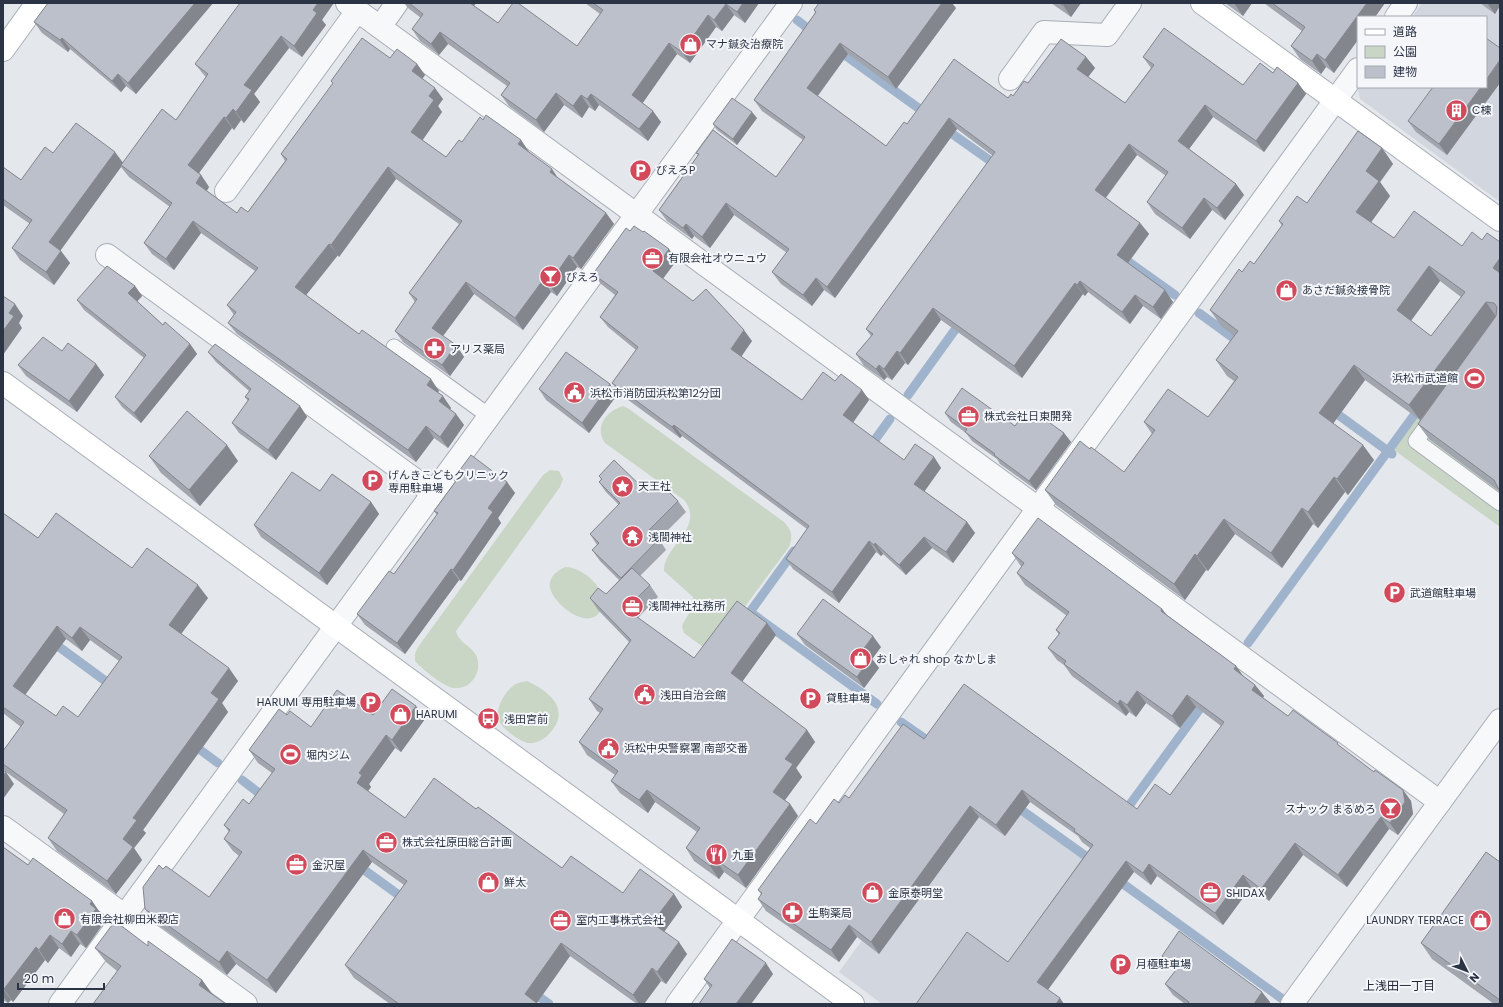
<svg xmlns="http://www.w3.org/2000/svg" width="1503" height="1007" viewBox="0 0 1503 1007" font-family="Poppins,'Noto Sans JP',sans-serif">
  <rect width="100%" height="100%" fill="#e4e7ec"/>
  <!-- built -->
  <g fill="#d2d6de">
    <path d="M1422,3H1500V202L1360,99L1358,90L1361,87H1486V17H1412Z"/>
    <path d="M977,782L1084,860L979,1004H882L839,972Z"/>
  </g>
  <!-- green -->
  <g fill="#c9d6c5">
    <path d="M1500,305V527L1394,450Z"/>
    <path d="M623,406L629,409L784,522C792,531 793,536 789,547L718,643L706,649L684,633L682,626C687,615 694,609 693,597L664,571C663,546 706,527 684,500L605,443C594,427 606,411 623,406Z"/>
    <path d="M550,470L559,471L563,479L560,487L456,631C459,644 473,646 477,657C482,673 471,690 453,688C443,686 422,669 415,661V654L418,647L543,475Z"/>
    <path d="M565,567C584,567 610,591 601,610C588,635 545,598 550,582C552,574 559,570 565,567Z"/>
    <path d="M527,681C551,692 573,711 547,736C543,740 535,744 528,743C520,742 503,729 499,721C494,709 506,688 518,683C521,682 524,682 527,681Z"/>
  </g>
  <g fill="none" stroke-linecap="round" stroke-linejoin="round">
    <!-- stream -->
    <g stroke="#9fb4cc" stroke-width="9">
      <path d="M797,20L814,33"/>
      <path d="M838,50L928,115"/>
      <path d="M944,128L999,167"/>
      <path d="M1119,255L1175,295"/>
      <path d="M1199,313L1243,345"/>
      <path d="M908,395L962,320"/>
      <path d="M1329,408L1392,454"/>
      <path d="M869,448L890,419"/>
      <path d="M794,551L750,612L877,704"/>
      <path d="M51,641L115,688"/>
      <path d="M1248,643L1420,407"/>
      <path d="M901,722L934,745"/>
      <path d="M191,743L218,763"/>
      <path d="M242,780L268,800"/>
      <path d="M1013,804L1094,862"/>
      <path d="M1123,814L1207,699"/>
      <path d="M356,864L407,901"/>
      <path d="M1115,878L1281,998"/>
      <path d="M531,991L549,1004"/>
    </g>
    <defs>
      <g id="lane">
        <path d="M394,347L489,416"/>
        <path d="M1434,416L1416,441L1500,503"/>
      </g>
      <g id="street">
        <path d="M347,3L1440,802"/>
        <path d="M1396,17L1406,3"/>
        <path d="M380,27L397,3"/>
        <path d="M1010,79L1044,32L1107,35L1130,3"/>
        <path d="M226,191L357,11"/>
        <path d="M107,255L433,493"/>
        <path d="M3,827L246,1004"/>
        <path d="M60,1004L791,3"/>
        <path d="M677,1004L1358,69"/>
        <path d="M1292,1004L1500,720"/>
      </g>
      <g id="secondary">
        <path d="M1202,3L1500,220"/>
        <path d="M3,50L37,3"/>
        <path d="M3,383L853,1004"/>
      </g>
    </defs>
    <!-- lane casing -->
    <use href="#lane" stroke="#a9aeb7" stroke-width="17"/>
    <!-- street casing -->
    <use href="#street" stroke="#a9aeb7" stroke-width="24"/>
    <!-- secondary casing -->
    <use href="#secondary" stroke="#a9aeb7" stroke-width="24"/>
    <!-- lane -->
    <use href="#lane" stroke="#f7f8fa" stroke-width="15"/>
    <!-- street -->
    <use href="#street" stroke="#f7f8fa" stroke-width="22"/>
    <!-- secondary -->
    <use href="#secondary" stroke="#fff" stroke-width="22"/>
  </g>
  <!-- wall -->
  <g fill="#a1a5ae" fill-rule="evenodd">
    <path d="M48,3H213L136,94L126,86L121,92L70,49L68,52L42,33L34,22Z"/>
    <path d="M404,3H476L474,6L498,23L577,46L600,14L585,3H759L745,23L734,15L722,31L716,27L690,63L677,54L642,103L661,122L648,141L599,105L595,111L589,107L582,118L564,105L544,132L509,106L501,95L507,86L448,44L439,55L420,41L412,29L421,18L408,8Z"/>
    <path d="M1051,3H1081L1071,17Z"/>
    <path d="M1225,3H1252L1243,16Z"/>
    <path d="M1264,3H1385L1375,17H1358L1334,73L1326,67L1321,74L1300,59L1291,46L1302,31Z"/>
    <path d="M1480,3H1500L1495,14Z"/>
    <path d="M956,8L896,89L848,54L818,96L886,146L907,124L1013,96L1028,83L1086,57L1095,68L1088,77L1125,103L1151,68L1143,57L1243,85L1273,73L1298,83L1306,94L1264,152L1213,117L1189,149L1236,184L1244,195L1225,220L1212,210L1190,239L1155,214L1147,202L1166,176L1137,155L1106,198L1140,223L1149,234L1128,263L1173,302L1161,319L1143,306L1130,324L1088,292L1085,296L1083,294L1022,378L941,320L908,365L905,363L892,380L887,377L884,380L864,366L856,354L871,336L866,329L993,156L957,129L835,298L824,290L812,306L781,284L772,272L787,253L734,215L710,248L694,236L692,239L667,221L659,210L698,155L696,153L776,177L803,140L762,111L754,100L815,13L814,10Z"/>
    <path d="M322,20L326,25L302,57L289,48L254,94L260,102L244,123L241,120L234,130L232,128L199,173L201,175L209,187L207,191L237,213L248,212L285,161L281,154L333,84L331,81L390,58L417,64L425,75L422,79L443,99L438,106L442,112L422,140L446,157L462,142L483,120L521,140L529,152L559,179L606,213L614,224L581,269L577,267L557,296L551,292L523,330L474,294L443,336L456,345L464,357L450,376L403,342L395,331L415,302L409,293L459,224L396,179L339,257L338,255L306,295L359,334L439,391L438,392L451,408L450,409L456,414L464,425L448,448L434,438L416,462L237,334L228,323L234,315L227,305L255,271L201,233L174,270L152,254L144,243L170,207L129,177L121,167L60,250L70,263L54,285L20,260L12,248L30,224L3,205V167L21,180L53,153L123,163L176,120L206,77L204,75L195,64Z"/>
    <path d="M1500,48V83L1447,155L1416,132L1408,121Z"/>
    <path d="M757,118L737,145L717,130L713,124Z"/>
    <path d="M1382,148L1393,164L1380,182L1390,196L1371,222L1394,238L1462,246L1482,240L1500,242V492L1429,439L1418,424L1420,420L1365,380L1333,423L1374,460L1348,495L1345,492L1318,528L1313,524L1282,568L1235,534L1208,571L1206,570L1185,600L1056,505L1045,490L1124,472L1152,434L1144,422L1208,417L1234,381L1227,376L1216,360L1234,336L1221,326L1210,310L1242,272L1254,264L1282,226L1279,221L1307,203ZM1440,281L1461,297L1431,336L1411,321Z"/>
    <path d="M630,231L677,260L663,279L693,301L752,341L741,356L802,400L835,381L862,390L869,400L853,423L904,460L934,457L941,468L924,491L967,522L975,533L953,563L932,548L906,575L883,554L881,556L876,552L839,603L793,569L786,559L807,529L682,436L680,438L620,394L612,383L636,350L608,327L600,317L615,295L601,284L593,274Z"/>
    <path d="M135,286L142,296L137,301L163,325L190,344L197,354L141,423L122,407L115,397L144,358L84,310L77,300Z"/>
    <path d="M62,351L96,364L104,375L77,412L26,376L18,365Z"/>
    <path d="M208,352L300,406L307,417L276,460L239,433L232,423L248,401L245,397L249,391L216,362Z"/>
    <path d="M539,389L617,395L589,433L546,400Z"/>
    <path d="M945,413L1015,426L1031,421L1064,433L1071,442L1036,490L1000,464L997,459L972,441L966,433L951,422Z"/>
    <path d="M149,456L238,461L200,506L161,473Z"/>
    <path d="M599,476L648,493L678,501L686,512L659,539L666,550L640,576L650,585L658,597L638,618L694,658L776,635L742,682L807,730L815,742L796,768L802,777L785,800L790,804L798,816L746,888L724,872L719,879L694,861L686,848L697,832L655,802L648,813L620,793L611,781L615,775L587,755L579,742L600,713L597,711L589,699L629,642L598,610L590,598L606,594L619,580L600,561L592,550L597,545L590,534L619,505L606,492L599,482L601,479Z"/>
    <path d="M453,479L507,482L515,493L498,518L501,523L461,581L459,580L405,654L365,625L357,614L394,574L437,515L434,511L455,482Z"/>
    <path d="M371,502L379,514L327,585L261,537L254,525Z"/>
    <path d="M3,513L38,538L132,568L208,598L181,634L238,681L222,703L228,712L143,830L146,833L134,848L142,860L116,894L57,851L48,838L64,814L6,772L3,768V751L21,727L3,713ZM66,639L82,651L90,640L119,661L78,717L56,716L25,695Z"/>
    <path d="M1012,553L1162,609L1167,615L1236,666L1243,676L1255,685L1264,696L1263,698L1288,716L1341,748L1374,772L1403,790L1411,801L1413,814L1398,835L1389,829L1347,887L1303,855L1269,901L1251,887L1223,925L1157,876L1151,885L1134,872L1008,962L1090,848L1082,842L1078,836L1030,802L1005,836L979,817L879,954L857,937L839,962L766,911L758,899L761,894L758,890L816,824L839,803L849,798L924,739L1137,809L1170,795L1221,726L1196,707L1180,728L1146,703L1136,717L1129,712L1126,716L1072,676L1064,665L1057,660L1048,648L1059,635L1056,630L1067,616L1025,585L1017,573L1022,567L1020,565Z"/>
    <path d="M797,634L881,647L872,659L879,668L864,688L805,645Z"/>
    <path d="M287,715L311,727L373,715L425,719L401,752L395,748L369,784L371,787L368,791L405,818L476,809L562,868L623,893L674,894L682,907L664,932L687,954L666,984L661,981L644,1004H637L570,956L537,1003L538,1004H390L354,978L345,965L404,885L372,862L276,993L236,964L227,975L154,922L145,909L163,869L209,897L239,856L233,851L224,839L229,832L224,825L249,804L272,773L258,763L249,750Z"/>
    <path d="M3,847L28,865L92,901L101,914V915L105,921L86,948L80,944L71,957L59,948L48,963L45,960L13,1002L11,1000L8,1003L3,1000Z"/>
    <path d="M1500,862V1004H1494L1432,959L1421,943Z"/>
    <path d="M148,946L202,980L212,994L117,971L106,962L95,948Z"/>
    <path d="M1162,956L1270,1002L1269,1004H1185L1173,995L1165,984L1175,971L1169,966Z"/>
    <path d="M773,974L751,1004H699L710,988L704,979Z"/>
  </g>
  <!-- shaded-wall -->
  <g fill="#83868d">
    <path d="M195,3H213L136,94L128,83Z"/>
    <path d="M318,3H334L322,20L326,25L302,57L294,46L313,10Z"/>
    <path d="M467,3H476L471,10Z"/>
    <path d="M743,3H759L745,23L737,12Z"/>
    <path d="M942,3H952L956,8L896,89L888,77Z"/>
    <path d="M1064,3H1081L1071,17L1063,5Z"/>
    <path d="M1234,3H1252L1243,16Z"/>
    <path d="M1367,3H1385L1375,17H1358V40L1334,73L1325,60Z"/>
    <path d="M1487,3H1500V6L1495,14Z"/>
    <path d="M726,4L734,15L722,31L714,20Z"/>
    <path d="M708,15L716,27L690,63L682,52Z"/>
    <path d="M440,32L448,44L439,55L431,44Z"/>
    <path d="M281,36L289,48L254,94L260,102L244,123L236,112L244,85Z"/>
    <path d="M62,38L70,49L68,52L60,40Z"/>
    <path d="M669,43L677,54L640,107L632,95Z"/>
    <path d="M840,43L848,54L815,99L807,88Z"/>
    <path d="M1317,54L1326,67L1321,74L1312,61Z"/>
    <path d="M1086,57L1095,68L1085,81L1077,69Z"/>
    <path d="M1500,60V83L1447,155L1439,144L1481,87H1486V80Z"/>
    <path d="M417,64L425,75L420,82L412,71Z"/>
    <path d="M118,74L126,86L121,92L112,81Z"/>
    <path d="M1298,83L1306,94L1264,152L1256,141Z"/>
    <path d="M435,88L443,99L438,106L442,112L420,144L411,132L429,96Z"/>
    <path d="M556,93L564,105L544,132L536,120Z"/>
    <path d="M591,94L599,105L595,111L587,99Z"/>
    <path d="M581,95L589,107L582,118L573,106Z"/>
    <path d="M1205,105L1213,117L1186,153L1178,141Z"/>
    <path d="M233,109L241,120L234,130L226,118Z"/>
    <path d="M653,111L661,122L648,141L639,129Z"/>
    <path d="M752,112L757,118L737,145L733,139Z"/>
    <path d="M224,117L232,128L196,177L188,165Z"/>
    <path d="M949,118L957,129L835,298L827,287Z"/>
    <path d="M521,140L529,152L526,156L518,144Z"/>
    <path d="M1129,144L1137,155L1103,201L1095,190Z"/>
    <path d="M1382,148L1393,164L1380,182L1390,196L1367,228L1356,212L1366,171Z"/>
    <path d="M115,152L124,164L121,165V167L58,254L49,242Z"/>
    <path d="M388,167L396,179L339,257L331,245Z"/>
    <path d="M552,169L560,181L550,172Z"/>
    <path d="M201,175L209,187L204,194L196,183Z"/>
    <path d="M1236,184L1244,195L1225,220L1217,208Z"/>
    <path d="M1204,198L1212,210L1190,239L1182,228Z"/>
    <path d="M726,203L734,215L710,248L702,237Z"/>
    <path d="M606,213L614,224L581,269L573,258Z"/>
    <path d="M193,221L201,233L174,270L166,259Z"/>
    <path d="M1140,223L1149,234L1125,267L1117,255Z"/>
    <path d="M686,224L694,236L692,239L683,228Z"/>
    <path d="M329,244L338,255L303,299L295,287Z"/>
    <path d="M669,249L677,260L660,282L653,271Z"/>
    <path d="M61,251L70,263L54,285L46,272Z"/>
    <path d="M569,255L577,267L557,296L549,284Z"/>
    <path d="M1500,258V278L1493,268Z"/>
    <path d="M1429,266L1440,281L1407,326L1397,310Z"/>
    <path d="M816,278L824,290L812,306L803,295Z"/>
    <path d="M543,280L551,292L523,330L515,318Z"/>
    <path d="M1080,281L1088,292L1085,296L1077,285Z"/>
    <path d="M466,282L474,294L440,340L432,328Z"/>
    <path d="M1075,283L1083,294L1022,378L1014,366Z"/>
    <path d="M135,286L142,296L136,303L128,293Z"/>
    <path d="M1165,290L1173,302L1161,319L1153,307Z"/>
    <path d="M1135,295L1143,306L1130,324L1122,312Z"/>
    <path d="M1486,302L1497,318L1420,420L1409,405Z"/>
    <path d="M15,304L23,316L19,323L22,328L3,355V331L9,313Z"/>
    <path d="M933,308L941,320L908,365L900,353Z"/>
    <path d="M744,330L752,341L739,360L731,349Z"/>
    <path d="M190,344L197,354L141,423L134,413Z"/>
    <path d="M456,345L464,357L450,376L442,365Z"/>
    <path d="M897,351L905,363L892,380L884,369Z"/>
    <path d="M96,364L104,375L77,412L69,401Z"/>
    <path d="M879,365L887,377L884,380L876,369Z"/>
    <path d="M1354,365L1365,380L1330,428L1319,413Z"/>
    <path d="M431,379L439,391L435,396L427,385Z"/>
    <path d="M610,384L617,395L589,433L582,423Z"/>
    <path d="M862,390L869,400L850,426L843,415Z"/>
    <path d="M443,396L451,408L447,413L439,401Z"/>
    <path d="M300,406L307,417L276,460L268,450Z"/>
    <path d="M456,414L464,425L448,448L440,437Z"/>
    <path d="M674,425L682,436L680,438L672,427Z"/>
    <path d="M426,426L434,438L416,462L408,450Z"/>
    <path d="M1064,433L1071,442L1036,490L1029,481Z"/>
    <path d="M227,445L238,461L200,506L189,490Z"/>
    <path d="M1363,445L1374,460L1348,495L1337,479Z"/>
    <path d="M934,457L941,468L922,495L914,484Z"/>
    <path d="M1334,477L1345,492L1318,528L1308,512Z"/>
    <path d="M507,482L515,493L498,518L501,523L461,581L453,570L488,508Z"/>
    <path d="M371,502L379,514L327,585L319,573Z"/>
    <path d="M1302,508L1313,524L1282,568L1271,553Z"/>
    <path d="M1224,519L1235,534L1208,571L1197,556Z"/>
    <path d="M967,522L975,533L953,563L946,552Z"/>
    <path d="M924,537L932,548L906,575L899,565Z"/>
    <path d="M869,541L876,552L839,603L832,592Z"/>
    <path d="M875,543L883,554L881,556L874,545Z"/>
    <path d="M1195,554L1206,570L1185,600L1174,584Z"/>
    <path d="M451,569L459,580L405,654L397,643Z"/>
    <path d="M198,585L208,598L178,638L169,625Z"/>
    <path d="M1162,609L1170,620L1161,611Z"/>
    <path d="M767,623L776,635L739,686L731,673Z"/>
    <path d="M57,626L66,639L22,699L13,686Z"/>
    <path d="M80,627L90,640L82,651L72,638Z"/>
    <path d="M873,636L881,647L872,659L879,668L864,688L857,677L862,651Z"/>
    <path d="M1236,666L1244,677L1234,669Z"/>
    <path d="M229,668L238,681L222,703L228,712L143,830L146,833L134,848L142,860L116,894L107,881L123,839L133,818L211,693Z"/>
    <path d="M1255,685L1264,696L1260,702L1252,690Z"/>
    <path d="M1137,691L1146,703L1136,717L1127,705Z"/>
    <path d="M1187,695L1196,707L1180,728L1172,716Z"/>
    <path d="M1120,700L1129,712L1126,716L1118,704Z"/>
    <path d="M416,706L425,719L401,752L392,740Z"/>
    <path d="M807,730L815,742L796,768L802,777L782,804L773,792L785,759Z"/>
    <path d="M386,735L395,748L369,784L371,787L365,795L357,783L359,773Z"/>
    <path d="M6,772L14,784L3,799V776Z"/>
    <path d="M647,790L655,802L648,813L639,800Z"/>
    <path d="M1022,790L1030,802L1005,836L996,825Z"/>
    <path d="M1403,790L1411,801L1413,814L1398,835L1390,823Z"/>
    <path d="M790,804L798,816L746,888L738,875Z"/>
    <path d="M970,806L979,817L879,954L871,942Z"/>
    <path d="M1381,817L1389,829L1347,887L1338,875Z"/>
    <path d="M1295,843L1303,855L1269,901L1261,889Z"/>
    <path d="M363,850L372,862L276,993L267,980Z"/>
    <path d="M716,860L724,872L719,879L710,866Z"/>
    <path d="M1126,861L1134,872L1045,994L1037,982Z"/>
    <path d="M1149,864L1157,876L1151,885L1143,873Z"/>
    <path d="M1243,875L1251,887L1223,925L1215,913Z"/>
    <path d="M674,894L682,907L661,936L652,923Z"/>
    <path d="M92,901L101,914V915L105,921L86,948L77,935L90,904Z"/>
    <path d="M849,925L857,937L839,962L831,950Z"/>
    <path d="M71,931L80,944L71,957L62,944Z"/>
    <path d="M50,935L59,948L48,963L39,950Z"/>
    <path d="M679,942L687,954L666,984L657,972Z"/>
    <path d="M561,943L570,956L536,1004L525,994Z"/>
    <path d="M36,947L45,960L13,1002L4,989Z"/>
    <path d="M227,951L236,964L227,975L219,962Z"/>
    <path d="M766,963L773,974L751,1004H736Z"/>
    <path d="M652,968L661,981L644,1004H639L633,995Z"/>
    <path d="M202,980L213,995L199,985Z"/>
    <path d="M3,989L11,1000L8,1003L3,996Z"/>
    <path d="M1262,992L1270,1002L1269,1004H1254Z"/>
    <path d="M1060,998L1064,1004H1056Z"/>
  </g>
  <!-- building -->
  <g fill="#bbc0ca" stroke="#83868d" fill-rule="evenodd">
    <path d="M48,3H195L128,83L118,74L112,81L62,38L60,40L34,22Z"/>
    <path d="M240,3H318L313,10L317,13L294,46L281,36L244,85L252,90L236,112L233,109L226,118L224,117L188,165L201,175L196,183L237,213L241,207L248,212L287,159L281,154L333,83L331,81L362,38L390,58L397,49L417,64L412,71L435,88L429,96L434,100L411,132L446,157L459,140L462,142L480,117L483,120L486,115L521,140L518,144L552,169L550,172L606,213L573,258L569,255L549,284L543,280L515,318L466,282L432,328L456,345L442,365L395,331L417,299L409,293L462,221L388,167L331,245L329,244L295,287L359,334L362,330L431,379L427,385L443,396L439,401L456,414L440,437L426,426L408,450L228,323L236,312L227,305L258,268L193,221L166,259L144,243L172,203L121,165L162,109L176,120L208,74L195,64Z"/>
    <path d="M409,3H470L498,23L513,3H518L577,46L603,10L593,3H743L737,12L726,4L714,20L708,15L682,52L669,43L632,95L653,111L639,129L591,94L587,99L581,95L573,106L556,93L536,120L501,95L510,83L440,32L431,44L412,29L423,14Z"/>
    <path d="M819,3H942L888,77L840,43L807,88L886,146L904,122L907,124L954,59L1008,98L1011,94L1013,96L1024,81L1028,83L1061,39L1086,57L1077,69L1125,103L1154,65L1143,57L1164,28L1243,85L1260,63L1273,73L1277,67L1298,83L1256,141L1205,105L1178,141L1236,184L1217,208L1204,198L1182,228L1147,202L1168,172L1129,144L1095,190L1140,223L1117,255L1165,290L1153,307L1135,295L1122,312L1080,281L1077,285L1075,283L1014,366L933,308L900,353L897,351L884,369L879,365L876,369L856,354L873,334L866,329L995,152L949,118L827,287L816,278L803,295L772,272L789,249L726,203L702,237L686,224L683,228L659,210L699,154L696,153L713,130L776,177L805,137L754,100L816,12L814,10Z"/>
    <path d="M1059,3H1064L1063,5Z"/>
    <path d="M1272,3H1367L1325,60L1317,54L1312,61L1291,46L1305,27Z"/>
    <path d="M1486,38L1500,48V60L1486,80Z"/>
    <path d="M1433,87H1481L1439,144L1408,121Z"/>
    <path d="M732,98L752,112L733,139L713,124Z"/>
    <path d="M76,123L115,152L49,242L61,251L46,272L12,248L32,220L3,199V167L21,180L45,147L53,153Z"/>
    <path d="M1358,131L1382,148L1366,171L1379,181L1356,212L1394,238L1414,211L1462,246L1472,232L1482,240L1487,233L1500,242V258L1493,268L1500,273V490L1498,488L1494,480L1418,424L1496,316L1497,307L1494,303L1486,302L1409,405L1354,365L1319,413L1363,445L1337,479L1334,477L1308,512L1302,508L1271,553L1224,519L1197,556L1195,554L1174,584L1045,490L1080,441L1090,449L1091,447L1124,472L1155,430L1144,422L1168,389L1208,417L1238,377L1216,360L1238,331L1210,310L1239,269L1242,272L1250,261L1254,264L1283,224L1279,221L1297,196L1307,203ZM1429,266L1465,292L1431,336L1397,310Z"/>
    <path d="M634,226L643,232L644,231L669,249L653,271L693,301L706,289L744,330L731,349L802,400L823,372L835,381L841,374L862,390L843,415L904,460L915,444L934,457L914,484L967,522L946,552L924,537L899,565L875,543L874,545L869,541L832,592L786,559L809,526L674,425L672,427L612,383L638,347L600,317L618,292L593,274L626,228L630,231Z"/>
    <path d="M107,266L135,286L128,293L163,325L165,322L190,344L134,413L115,397L146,355L77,300Z"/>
    <path d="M3,296L15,304L9,313L14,316L3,331Z"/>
    <path d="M43,337L62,351L68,343L96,364L69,401L18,365Z"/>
    <path d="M215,344L300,406L268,450L232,423L249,399L245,397L251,389L208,352Z"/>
    <path d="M566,352L610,384L582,423L539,389Z"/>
    <path d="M962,388L1015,426L1023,415L1031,421L1036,413L1064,433L1029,481L994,455L995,454L965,432L967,429L945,413Z"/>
    <path d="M187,411L227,445L189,490L149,456Z"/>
    <path d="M471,455L507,482L488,508L493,512L453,570L451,569L397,643L357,614L389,571L394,574L438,513L434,511L456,481L453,479Z"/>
    <path d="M614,460L648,493L659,482L678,501L649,530L659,539L621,578L592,550L599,543L590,534L620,503L599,482L602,479L599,476Z"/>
    <path d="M292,472L320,491L332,474L371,502L319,573L254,525Z"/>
    <path d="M3,513L38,538L56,513L132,568L147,548L198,585L169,625L229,668L211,693L219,699L133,818L137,820L123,839L133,847L107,881L48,838L67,810L3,764V751L24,722L3,707ZM57,626L72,638L80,627L122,657L78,717L63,706L56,716L13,686Z"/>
    <path d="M1038,518L1162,609L1161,611L1236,666L1234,669L1255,685L1252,690L1288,716L1293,710L1338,743L1337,744L1374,772L1375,770L1403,790L1405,802L1390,823L1381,817L1338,875L1295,843L1261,889L1243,875L1215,913L1149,864L1143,873L1126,861L1037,982L1060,998L1056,1004H916L967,932L1008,962L1093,845L1074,831L1075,829L1022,790L996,825L970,806L871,942L849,925L831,950L758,899L762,893L758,890L810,819L816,824L834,799L839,803L845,795L849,798L903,724L924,739L964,684L1137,809L1155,784L1170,795L1224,722L1187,695L1172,716L1137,691L1127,705L1120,700L1118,704L1064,664L1066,661L1048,648L1060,633L1056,630L1069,612L1017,573L1024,563L1012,553Z"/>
    <path d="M632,568L650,585L626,609L694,658L737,601L767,623L731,673L807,730L785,759L793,764L773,792L790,804L738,875L716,860L710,866L686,848L700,828L647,790L639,800L611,781L618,771L579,742L603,709L589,699L631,640L590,598L598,588L606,594Z"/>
    <path d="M823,599L873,636L862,651L871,657L857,677L797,634Z"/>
    <path d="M392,689L416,706L392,740L386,735L359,773L362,775L357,783L405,818L434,778L476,809L478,807L562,868L571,856L623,893L640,869L674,894L652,923L679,942L657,972L652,968L633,995L561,943L525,994L538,1004H399L345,965L407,881L363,850L267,980L227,951L219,962L145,909L143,887L159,865L163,869L166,866L209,897L242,852L224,839L230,830L224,825L243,799L249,804L275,769L249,750L279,709L287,715L290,711L311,727L337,690L373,715Z"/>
    <path d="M3,770L6,772L3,776Z"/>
    <path d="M3,847L28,865L33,858L92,901L90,904L96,909L77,935L71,931L62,944L50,935L39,950L36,947L4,989L3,988Z"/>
    <path d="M1486,852L1500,862V1000L1421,943Z"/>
    <path d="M115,921L148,946V941L202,980L199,985L226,1004H93L121,966L95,948Z"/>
    <path d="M1179,931L1262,992L1254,1004H1188L1189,1002L1165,984L1176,970L1175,968L1176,966L1162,956Z"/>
    <path d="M732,939L766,963L736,1004H699L712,985L704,979Z"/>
  </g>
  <!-- icons -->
  <defs>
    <symbol id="shop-disc" viewBox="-11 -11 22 22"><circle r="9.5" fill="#d1495b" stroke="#f4f6f9"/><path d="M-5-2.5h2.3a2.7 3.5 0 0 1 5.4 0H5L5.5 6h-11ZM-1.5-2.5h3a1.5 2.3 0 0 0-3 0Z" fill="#fff"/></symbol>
    <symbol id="building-disc" viewBox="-11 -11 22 22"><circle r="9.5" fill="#d1495b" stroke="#f4f6f9"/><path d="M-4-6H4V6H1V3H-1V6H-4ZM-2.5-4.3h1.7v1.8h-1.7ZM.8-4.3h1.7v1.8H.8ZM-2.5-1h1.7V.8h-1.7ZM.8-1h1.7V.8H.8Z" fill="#fff"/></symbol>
    <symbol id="parking-disc" viewBox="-11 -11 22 22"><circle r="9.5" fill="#d1495b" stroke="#f4f6f9"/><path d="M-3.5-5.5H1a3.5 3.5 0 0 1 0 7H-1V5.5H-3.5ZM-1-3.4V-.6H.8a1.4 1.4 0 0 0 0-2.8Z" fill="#fff"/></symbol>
    <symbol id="office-disc" viewBox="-11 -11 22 22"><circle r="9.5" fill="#d1495b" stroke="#f4f6f9"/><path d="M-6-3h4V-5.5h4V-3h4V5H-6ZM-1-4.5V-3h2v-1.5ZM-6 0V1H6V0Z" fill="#fff"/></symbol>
    <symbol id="bar-disc" viewBox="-11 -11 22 22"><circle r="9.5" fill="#d1495b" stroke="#f4f6f9"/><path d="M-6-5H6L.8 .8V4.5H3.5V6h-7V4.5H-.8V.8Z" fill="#fff"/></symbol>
    <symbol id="pharmacy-disc" viewBox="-11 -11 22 22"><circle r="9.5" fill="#d1495b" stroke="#f4f6f9"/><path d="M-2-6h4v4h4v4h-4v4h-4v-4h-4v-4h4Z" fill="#fff"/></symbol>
    <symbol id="stadium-disc" viewBox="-11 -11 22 22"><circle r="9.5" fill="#d1495b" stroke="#f4f6f9"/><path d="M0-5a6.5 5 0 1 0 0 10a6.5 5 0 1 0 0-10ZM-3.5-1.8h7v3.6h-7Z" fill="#fff"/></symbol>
    <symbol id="civic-disc" viewBox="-11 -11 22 22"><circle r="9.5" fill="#d1495b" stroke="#f4f6f9"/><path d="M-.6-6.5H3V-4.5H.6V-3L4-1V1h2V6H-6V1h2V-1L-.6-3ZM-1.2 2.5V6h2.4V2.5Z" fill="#fff"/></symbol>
    <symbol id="sight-disc" viewBox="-11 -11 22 22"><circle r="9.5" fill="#d1495b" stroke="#f4f6f9"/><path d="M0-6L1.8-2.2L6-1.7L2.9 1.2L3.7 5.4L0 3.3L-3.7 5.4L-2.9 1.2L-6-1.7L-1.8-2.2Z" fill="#fff"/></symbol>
    <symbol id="temple-disc" viewBox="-11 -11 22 22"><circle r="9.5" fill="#d1495b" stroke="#f4f6f9"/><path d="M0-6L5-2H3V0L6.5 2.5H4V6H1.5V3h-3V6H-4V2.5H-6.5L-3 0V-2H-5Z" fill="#fff"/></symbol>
    <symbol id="bus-disc" viewBox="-11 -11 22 22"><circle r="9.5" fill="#d1495b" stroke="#f4f6f9"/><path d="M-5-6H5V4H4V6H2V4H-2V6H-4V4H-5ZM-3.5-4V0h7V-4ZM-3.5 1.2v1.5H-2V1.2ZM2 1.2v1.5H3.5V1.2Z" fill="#fff"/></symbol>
    <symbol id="restaurant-disc" viewBox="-11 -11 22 22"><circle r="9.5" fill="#d1495b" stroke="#f4f6f9"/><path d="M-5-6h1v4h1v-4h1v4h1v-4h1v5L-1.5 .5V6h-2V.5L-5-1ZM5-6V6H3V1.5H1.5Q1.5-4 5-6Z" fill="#fff"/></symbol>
  </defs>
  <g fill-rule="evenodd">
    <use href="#shop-disc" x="678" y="32" width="25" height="25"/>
    <use href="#building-disc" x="1444" y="98" width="25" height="25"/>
    <use href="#parking-disc" x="628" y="158" width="25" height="25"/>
    <use href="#office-disc" x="640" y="246" width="25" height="25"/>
    <use href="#bar-disc" x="538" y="264" width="25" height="25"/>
    <use href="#shop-disc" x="1274" y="278" width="25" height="25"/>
    <use href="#pharmacy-disc" x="422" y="336" width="25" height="25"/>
    <use href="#stadium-disc" x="1462" y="366" width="25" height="25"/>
    <use href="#civic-disc" x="562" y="380" width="25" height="25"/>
    <use href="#office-disc" x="956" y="404" width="25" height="25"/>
    <use href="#parking-disc" x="360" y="468" width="25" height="25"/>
    <use href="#sight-disc" x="610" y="474" width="25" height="25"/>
    <use href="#temple-disc" x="620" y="524" width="25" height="25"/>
    <use href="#parking-disc" x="1382" y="580" width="25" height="25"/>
    <use href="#office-disc" x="620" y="594" width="25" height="25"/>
    <use href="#shop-disc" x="848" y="646" width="25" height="25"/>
    <use href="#civic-disc" x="632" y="682" width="25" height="25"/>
    <use href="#parking-disc" x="798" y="686" width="25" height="25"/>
    <use href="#parking-disc" x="358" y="690" width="25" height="25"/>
    <use href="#shop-disc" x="388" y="702" width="25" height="25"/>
    <use href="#bus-disc" x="476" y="706" width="25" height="25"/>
    <use href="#civic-disc" x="596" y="736" width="25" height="25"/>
    <use href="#stadium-disc" x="278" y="742" width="25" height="25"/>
    <use href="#bar-disc" x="1378" y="796" width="25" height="25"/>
    <use href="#office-disc" x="374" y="830" width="25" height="25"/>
    <use href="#restaurant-disc" x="704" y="842" width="25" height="25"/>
    <use href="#office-disc" x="284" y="852" width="25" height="25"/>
    <use href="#shop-disc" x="476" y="870" width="25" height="25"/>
    <use href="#shop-disc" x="860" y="880" width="25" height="25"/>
    <use href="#office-disc" x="1198" y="880" width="25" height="25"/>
    <use href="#pharmacy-disc" x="780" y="900" width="25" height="25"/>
    <use href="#shop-disc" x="52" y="906" width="25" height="25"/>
    <use href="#office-disc" x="548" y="908" width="25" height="25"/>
    <use href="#shop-disc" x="1468" y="908" width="25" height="25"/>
    <use href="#parking-disc" x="1108" y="952" width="25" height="25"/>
  </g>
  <g text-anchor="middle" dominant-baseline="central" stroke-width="4" stroke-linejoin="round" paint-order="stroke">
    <!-- poi labels -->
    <g font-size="11" fill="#2b3445" stroke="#f4f6f9" text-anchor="start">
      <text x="706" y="44">マナ鍼灸治療院</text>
      <text x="1472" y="110">C棟</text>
      <text x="656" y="170">ぴえろP</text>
      <text x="668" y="258">有限会社オウニュウ</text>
      <text x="566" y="277">ぴえろ</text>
      <text x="1302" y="290">あさだ鍼灸接骨院</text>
      <text x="450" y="349">アリス薬局</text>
      <text x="1458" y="378" text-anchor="end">浜松市武道館</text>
      <text x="590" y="393">浜松市消防団浜松第12分団</text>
      <text x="984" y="416">株式会社日東開発</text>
      <text x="388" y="475">げんきこどもクリニック<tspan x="388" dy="13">専用駐車場</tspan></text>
      <text x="638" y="486">天王社</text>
      <text x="648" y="537">浅間神社</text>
      <text x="1410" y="593">武道館駐車場</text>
      <text x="648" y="606">浅間神社社務所</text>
      <text x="876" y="659">おしゃれ shop なかしま</text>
      <text x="660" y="695">浅田自治会館</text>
      <text x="826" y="698">貸駐車場</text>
      <text x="356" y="702" text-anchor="end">HARUMI 専用駐車場</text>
      <text x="416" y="714">HARUMI</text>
      <text x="504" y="719">浅田宮前</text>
      <text x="624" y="748">浜松中央警察署 南部交番</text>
      <text x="306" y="755">堀内ジム</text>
      <text x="1376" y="809" text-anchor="end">スナック まるめろ</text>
      <text x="402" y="842">株式会社原田総合計画</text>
      <text x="732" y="855">九重</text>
      <text x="312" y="865">金沢屋</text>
      <text x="504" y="882">鮮太</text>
      <text x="888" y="893">金原泰明堂</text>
      <text x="1226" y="893">SHIDAX</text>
      <text x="808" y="913">生駒薬局</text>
      <text x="80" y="919">有限会社柳田米穀店</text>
      <text x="576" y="920">室内工事株式会社</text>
      <text x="1464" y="920" text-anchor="end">LAUNDRY TERRACE</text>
      <text x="1136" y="964">月極駐車場</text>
    </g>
    <!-- neighbourhood labels -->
    <g font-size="12" fill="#1d2536" stroke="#f4f6f9">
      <text x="1399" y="985">上浅田一丁目</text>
    </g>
  </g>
  <!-- border -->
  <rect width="1503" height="1007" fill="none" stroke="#2b3445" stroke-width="8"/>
  <!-- legend -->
  <rect x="1357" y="16" width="130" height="72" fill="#f4f6f9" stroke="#a4a8b1"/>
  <rect x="1365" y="29" width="20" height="6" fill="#ffffff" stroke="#a4a8b1"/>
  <text x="1393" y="36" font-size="12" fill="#2b3445">道路</text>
  <rect x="1365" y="46" width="20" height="12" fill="#c9d6c5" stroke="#a4a8b1"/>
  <text x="1393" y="56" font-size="12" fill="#2b3445">公園</text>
  <rect x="1365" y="66" width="20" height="12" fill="#bbc0ca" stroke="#a4a8b1"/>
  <text x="1393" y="76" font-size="12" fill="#2b3445">建物</text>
  <!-- north arrow -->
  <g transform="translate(1467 971) rotate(132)" stroke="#f4f6f9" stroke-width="3" paint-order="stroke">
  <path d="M0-3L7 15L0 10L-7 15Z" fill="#2b3445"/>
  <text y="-6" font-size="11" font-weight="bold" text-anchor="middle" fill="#2b3445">N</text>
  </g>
  <!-- scale -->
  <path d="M18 983v6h86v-6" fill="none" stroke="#2b3445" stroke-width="2"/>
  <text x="24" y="983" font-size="12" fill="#2b3445" stroke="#f4f6f9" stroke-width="3" paint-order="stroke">20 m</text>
</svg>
